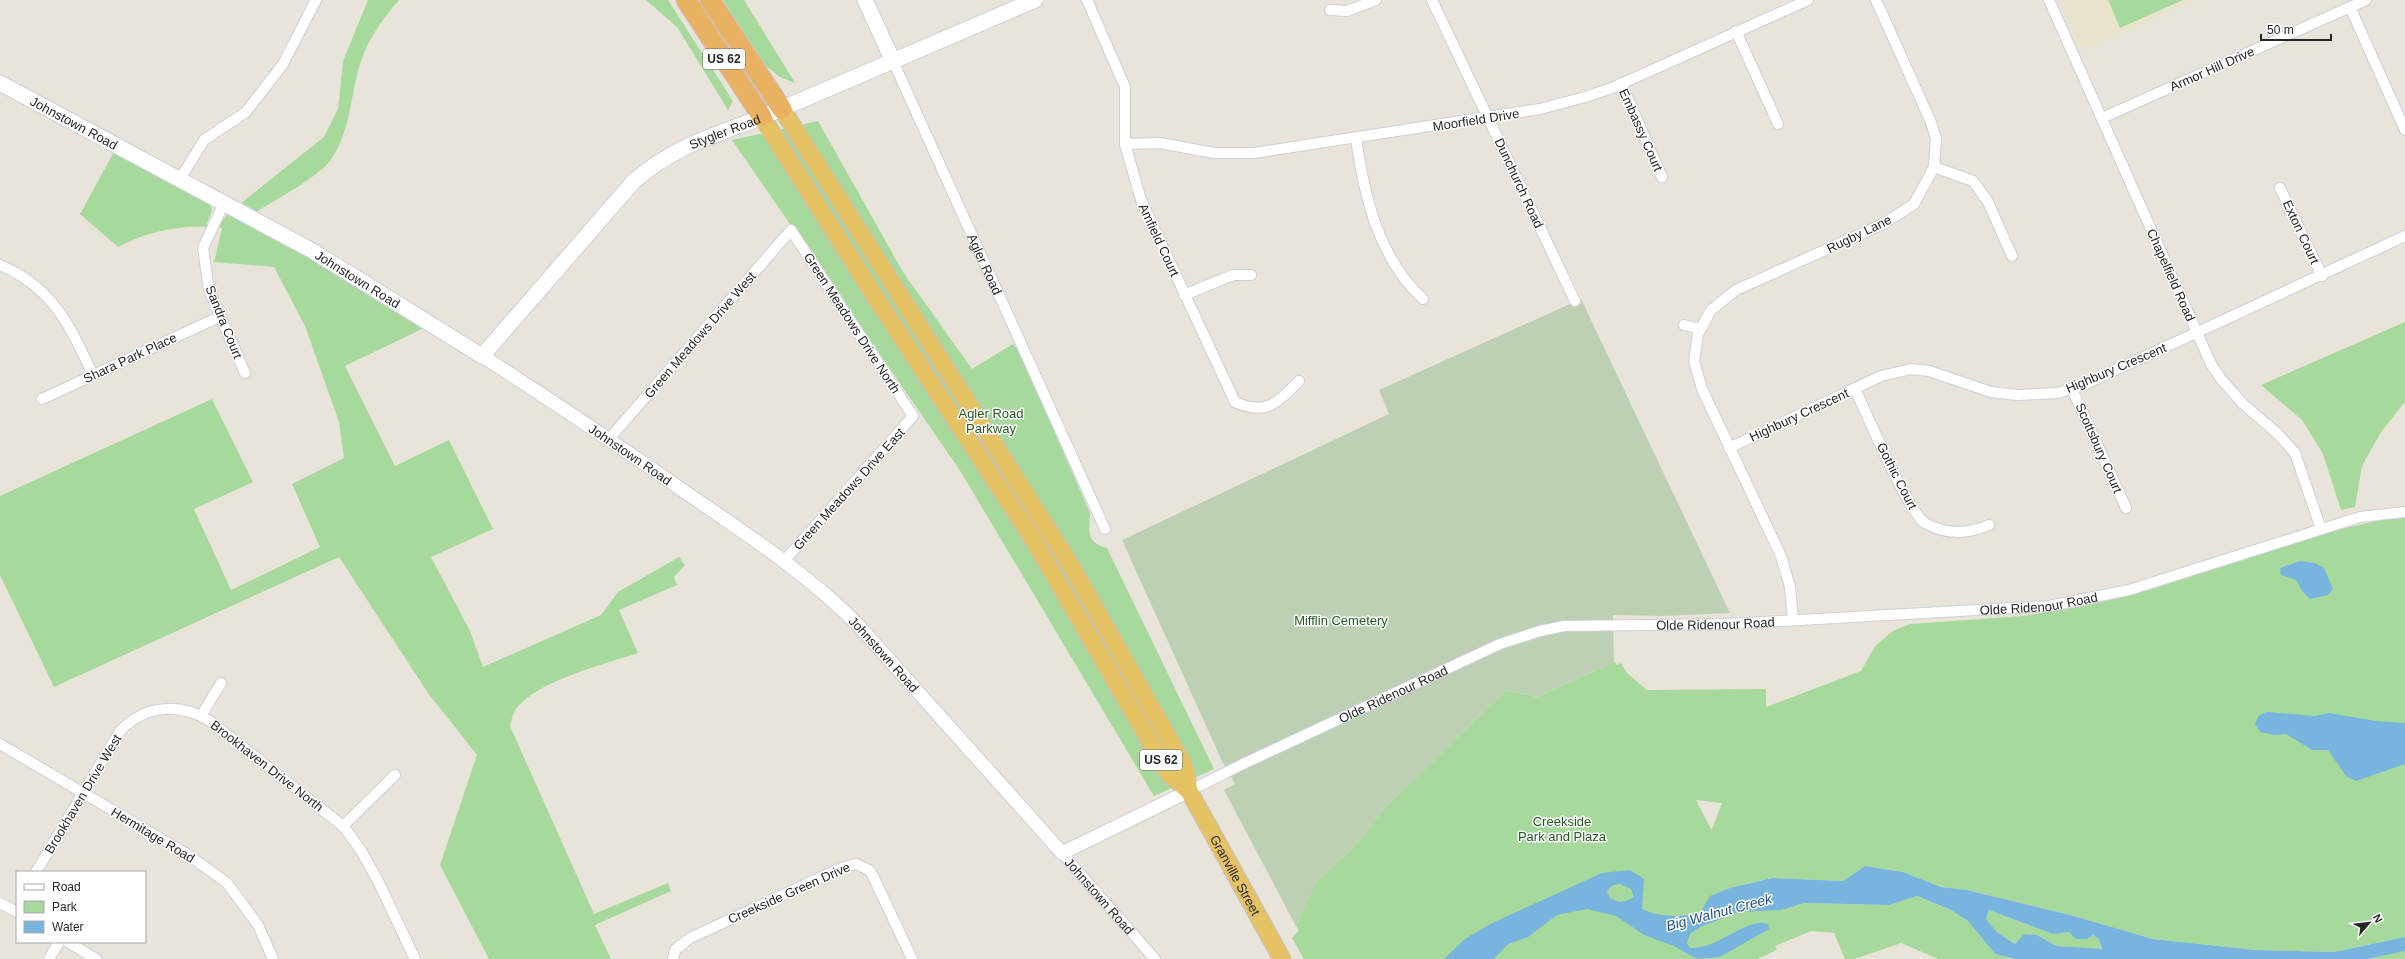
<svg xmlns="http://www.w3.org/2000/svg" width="2405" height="959" viewBox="0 0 2405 959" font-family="Helvetica,sans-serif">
  <rect width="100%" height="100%" fill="#e8e4da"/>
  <!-- education -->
  <path fill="#e8e3cb" d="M2059,0H2195L2082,50Z"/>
  <!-- green -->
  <g fill="#a8d99c" fill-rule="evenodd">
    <path d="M368,0H399C381,21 365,43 358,71C350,100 350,131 332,158C321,176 275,200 256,212L240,204L324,137L338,109L343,61Z"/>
    <path d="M646,0H668L733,101L728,110L677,27Z"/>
    <path d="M723,0H744L795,83L780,77L766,66Z"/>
    <path d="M2108,0H2183L2120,28Z"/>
    <path d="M818,121L903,272L972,369L1013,344L1019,351L1090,513C1089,533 1086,542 1107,548L1214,769L1154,796L959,469L732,140Z"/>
    <path d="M115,150L210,204L212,210L206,227C177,225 144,233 118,247L80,214Z"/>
    <path d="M228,214L293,245L424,328L345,366L395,466L449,440L493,529L431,557L470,631L483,667L601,615L618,592L679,557L685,565L674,577L677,585L619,610L638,653C605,664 536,681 516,709C513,713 511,721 510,726L594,914L668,883L671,891L595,925L611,959H489L440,865L477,755L428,693L339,557L54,687L0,575V496L212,399L253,482L194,509L231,590L320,547L292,484L344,458L339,422L305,326L274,267L214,262L222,228L217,227Z"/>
    <path d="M2405,322V402L2381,432L2362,466L2355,507L2341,510L2323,454L2302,420L2261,385Z"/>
    <path d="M2405,518V937L2334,952L2255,950L2153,939L2074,916L1967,890L1941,887L1903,872L1865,866L1843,881L1772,878L1742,885L1782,910L1804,903L1889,905L1917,896L1951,910L1968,921L1995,954L2015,959H1938L1901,943L1855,959H1845L1834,933L1811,931L1775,946L1777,950L1757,959H1304L1292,938L1299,930L1296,926L1315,883L1352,849L1383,810L1506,690L1537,697L1614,662L1617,665L1621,663L1627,673L1647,690L1766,689V707L1861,671L1875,646L1893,631L1910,624L2023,616L2084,606L2153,589L2328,532L2385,519ZM1696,800L1722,803L1712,829H1711Z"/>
    <path d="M1989,910L2053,934L2069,931L2093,935L2099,939L2102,950L2057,946L2037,935L2024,934L2015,944L1997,932L1986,919Z"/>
    <path d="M2401,951H2405V959H2368Z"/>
  </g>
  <!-- cemetery -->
  <path fill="#bdd0b3" d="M1581,299L1730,613L1663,616L1613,615L1614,662L1537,697L1506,690L1383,810L1352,849L1316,883L1296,926L1224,790L1235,784L1222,761L1122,540L1389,414L1379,390Z"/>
  <!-- water -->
  <g fill="#77b5df" fill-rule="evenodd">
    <path d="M2300,561L2315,563L2324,568L2333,589L2328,595L2310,599L2302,591L2296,580L2281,575L2280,568Z"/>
    <path d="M2267,712L2315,716L2329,713L2376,721L2405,723V764L2356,781L2346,776L2328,750H2312L2286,734L2274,735L2260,732L2255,724L2259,715Z"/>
    <path d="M1865,866L1903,872L1941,887L1967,890L2074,916L2153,939L2255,950L2334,952L2405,937V951L2368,959H2015L1995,954L1968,921L1951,910L1917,896L1889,905L1804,903L1782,910L1738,912L1700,927L1690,934L1687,943L1690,948C1717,950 1746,917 1768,924L1769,929L1720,957L1697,959L1674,946L1644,935L1616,916L1587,909L1557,915L1528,937L1508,944L1494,959H1444L1465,939L1490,924L1602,873L1630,870L1644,879L1642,909C1661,918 1680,917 1700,913L1710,896L1730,888L1772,878L1843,881ZM1620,884L1631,889L1634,897C1624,903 1619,903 1610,898L1607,891L1613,885ZM1989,910L2053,934L2069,932L2076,939H2087L2093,935L2099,939L2102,949L2057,946L2037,935L2024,934L2015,944L1997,932L1986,919Z"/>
  </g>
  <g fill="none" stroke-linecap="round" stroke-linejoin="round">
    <defs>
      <g id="minor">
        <path d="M1087,0L1125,87V144L1141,200L1235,402C1266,416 1277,403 1299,381"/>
        <path d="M1432,0L1575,301"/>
        <path d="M2049,0L2211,364L2221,379L2243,404L2278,434L2295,453L2321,529"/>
        <path d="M2350,7L2405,130"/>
        <path d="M1330,10L1347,11L1376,0"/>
        <path d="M1736,31L1778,124"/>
        <path id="s1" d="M893,61L1105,529"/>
        <path d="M1621,83L1662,177"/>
        <path d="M2102,118L2366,0"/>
        <path d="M1356,138C1364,196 1379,259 1423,299"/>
        <path d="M1125,144L1160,143L1214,153H1254L1540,109L1585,97L1612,88L1808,0"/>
        <path d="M1934,167L1973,181L1988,202L2012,256"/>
        <path d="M180,179L204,140L246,112L283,64L316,0"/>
        <path d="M2280,188L2322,276"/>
        <path d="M224,203L203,248L209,290L245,373"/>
        <path d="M0,265C53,287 70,326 93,375"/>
        <path d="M1184,295L1233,275H1251"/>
        <path d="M1684,325L1701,329"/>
        <path d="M1855,389C1866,412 1908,512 1925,523C1946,535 1968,534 1989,525"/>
        <path d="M2072,389L2126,508"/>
        <path d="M42,399L219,317"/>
        <path d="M609,439L791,230L913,416L784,561"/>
        <path d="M1729,448L1881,376L1911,369L1929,371L1991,392L2017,395L2057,393L2081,386L2405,236"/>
        <path d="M1793,620L1790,587L1781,556L1702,389L1694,361L1698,334L1711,310L1736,290L1883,224L1914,204L1934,167L1936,138L1930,120L1876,0"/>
        <path d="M201,716L221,683"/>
        <path d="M0,744L187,854L227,883L258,925L273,959"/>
        <path id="s2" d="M1189,791L1243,764L1500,644L1540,631L1564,626L1727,624L2049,606L2129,590L2360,517L2405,512"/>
        <path d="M343,826L395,775"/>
        <path id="s3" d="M1062,853L1155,959"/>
        <path d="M36,872L120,731C146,704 180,703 210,721L343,826L360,849L378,881L415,959"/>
        <path d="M0,903L17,912"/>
        <path d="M68,942L96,959"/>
        <path d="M49,959L59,942"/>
        <path d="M673,959L675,950L690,938L841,868L856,864L869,870L873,876L912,959"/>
      </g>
      <g id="tertiary">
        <path id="s4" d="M482,356C553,401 622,448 691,496C749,536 809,575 859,626L1062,853L1189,791"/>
      </g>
      <g id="secondary">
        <path d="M865,0L893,61"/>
        <path id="s5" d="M0,83L311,250L482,356L634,181C680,141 721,135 774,112C861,75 948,37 1035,0"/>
      </g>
      <g id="trunk">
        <path id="s6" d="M782,109L1070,564L1184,765L1189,791L1282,959"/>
        <path d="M762,117L874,295L1033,539L1169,774L1189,791"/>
      </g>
      <g id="motorway">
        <path d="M686,0L762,117"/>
        <path d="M710,0L782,109"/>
      </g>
    </defs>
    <!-- minor casing -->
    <use href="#minor" stroke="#cfd0de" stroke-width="12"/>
    <!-- tertiary casing -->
    <use href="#tertiary" stroke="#cfd0de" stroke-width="15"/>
    <!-- secondary casing -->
    <use href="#secondary" stroke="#cfd0de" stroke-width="17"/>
    <!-- trunk casing -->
    <use href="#trunk" stroke="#c3c3c3" stroke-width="19"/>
    <!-- motorway casing -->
    <use href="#motorway" stroke="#c3c3c3" stroke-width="21"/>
    <!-- minor -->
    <use href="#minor" stroke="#fff" stroke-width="10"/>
    <!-- tertiary -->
    <use href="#tertiary" stroke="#fff" stroke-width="13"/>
    <!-- secondary -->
    <use href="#secondary" stroke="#fff" stroke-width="15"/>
    <!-- trunk -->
    <use href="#trunk" stroke="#e5c264" stroke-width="17"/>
    <!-- motorway -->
    <use href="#motorway" stroke="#ebb162" stroke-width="19"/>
  </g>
  <g text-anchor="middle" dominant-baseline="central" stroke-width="3" stroke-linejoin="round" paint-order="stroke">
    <!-- shield labels -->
    <g fill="#fff" stroke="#686868" stroke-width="1">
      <rect x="703" y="49" width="42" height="20" rx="3"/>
      <rect x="1140" y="750" width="42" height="20" rx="3"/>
    </g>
    <g font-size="12" font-weight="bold" fill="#272727">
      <text x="724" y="59">US 62</text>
      <text x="1161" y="760">US 62</text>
    </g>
    <!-- street labels -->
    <g font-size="13" fill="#272727" stroke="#fff">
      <text transform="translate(2212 69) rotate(-24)">Armor Hill Drive</text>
      <text transform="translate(1476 120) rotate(-9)">Moorfield Drive</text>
      <text stroke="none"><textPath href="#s5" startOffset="84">Johnstown Road</textPath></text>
      <text transform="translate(1641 130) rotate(66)">Embassy Court</text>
      <text stroke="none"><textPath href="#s5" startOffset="890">Stygler Road</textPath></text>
      <text transform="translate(1519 183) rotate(65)">Dunchurch Road</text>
      <text transform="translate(2301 232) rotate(65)">Exton Court</text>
      <text transform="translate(1859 234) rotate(-26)">Rugby Lane</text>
      <text transform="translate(1159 240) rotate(65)">Amfield Court</text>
      <text stroke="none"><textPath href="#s1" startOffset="223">Agler Road</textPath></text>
      <text transform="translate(2171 275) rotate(66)">Chapelfield Road</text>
      <text stroke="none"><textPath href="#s5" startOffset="408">Johnstown Road</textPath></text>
      <text transform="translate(224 322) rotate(68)">Sandra Court</text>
      <text transform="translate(852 323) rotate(57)">Green Meadows Drive North</text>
      <text transform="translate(700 335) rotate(-49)">Green Meadows Drive West</text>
      <text transform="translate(130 358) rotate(-25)">Shara Park Place</text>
      <text transform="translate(2116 368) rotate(-23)">Highbury Crescent</text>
      <text transform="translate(1799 415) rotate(-25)">Highbury Crescent</text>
      <text transform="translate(2099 448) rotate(66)">Scottsbury Court</text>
      <text stroke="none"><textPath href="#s4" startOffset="178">Johnstown Road</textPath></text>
      <text transform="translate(1897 476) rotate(63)">Gothic Court</text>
      <text transform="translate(849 489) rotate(-48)">Green Meadows Drive East</text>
      <text stroke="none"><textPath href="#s2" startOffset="886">Olde Ridenour Road</textPath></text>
      <text stroke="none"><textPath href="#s2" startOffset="562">Olde Ridenour Road</textPath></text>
      <text stroke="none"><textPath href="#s4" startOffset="502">Johnstown Road</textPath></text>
      <text stroke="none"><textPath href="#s2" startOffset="226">Olde Ridenour Road</textPath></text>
      <text transform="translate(267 766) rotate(38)">Brookhaven Drive North</text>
      <text transform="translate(83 794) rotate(-59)">Brookhaven Drive West</text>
      <text transform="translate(153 835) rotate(31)">Hermitage Road</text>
      <text stroke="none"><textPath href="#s6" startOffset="892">Granville Street</textPath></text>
      <text transform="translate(789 893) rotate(-24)">Creekside Green Drive</text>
      <text stroke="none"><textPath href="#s3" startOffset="57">Johnstown Road</textPath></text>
    </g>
    <!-- park labels -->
    <g font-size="13" fill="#245a21" stroke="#fff">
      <text x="991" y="413">Agler Road<tspan x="991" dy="15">Parkway</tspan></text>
      <text x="1341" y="620">Mifflin Cemetery</text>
      <text x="1562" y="821">Creekside<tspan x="1562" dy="15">Park and Plaza</tspan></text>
    </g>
    <!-- water labels -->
    <g font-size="14" font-style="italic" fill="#1c5286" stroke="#fff">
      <text transform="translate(1719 912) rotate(-15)">Big Walnut Creek</text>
    </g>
  </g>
  <!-- legend -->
  <rect x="16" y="871" width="130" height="72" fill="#ffffff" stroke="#a9a9a9"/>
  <rect x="24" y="884" width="20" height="6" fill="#ffffff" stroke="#a9a9a9"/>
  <text x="52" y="891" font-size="12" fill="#272727">Road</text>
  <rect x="24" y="901" width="20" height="12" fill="#a8d99c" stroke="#a9a9a9"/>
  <text x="52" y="911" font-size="12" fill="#272727">Park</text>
  <rect x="24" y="921" width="20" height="12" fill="#77b5df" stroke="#a9a9a9"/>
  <text x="52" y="931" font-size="12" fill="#272727">Water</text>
  <!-- north arrow -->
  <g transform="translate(2369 923) rotate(62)" stroke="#ffffff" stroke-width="3" paint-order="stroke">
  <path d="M0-3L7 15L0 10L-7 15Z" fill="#272727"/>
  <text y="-6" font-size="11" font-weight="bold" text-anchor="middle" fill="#272727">N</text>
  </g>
  <!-- scale -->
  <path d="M2261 34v6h70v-6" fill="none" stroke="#272727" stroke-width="2"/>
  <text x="2267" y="34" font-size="12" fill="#272727" stroke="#ffffff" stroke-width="3" paint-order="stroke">50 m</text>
</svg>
